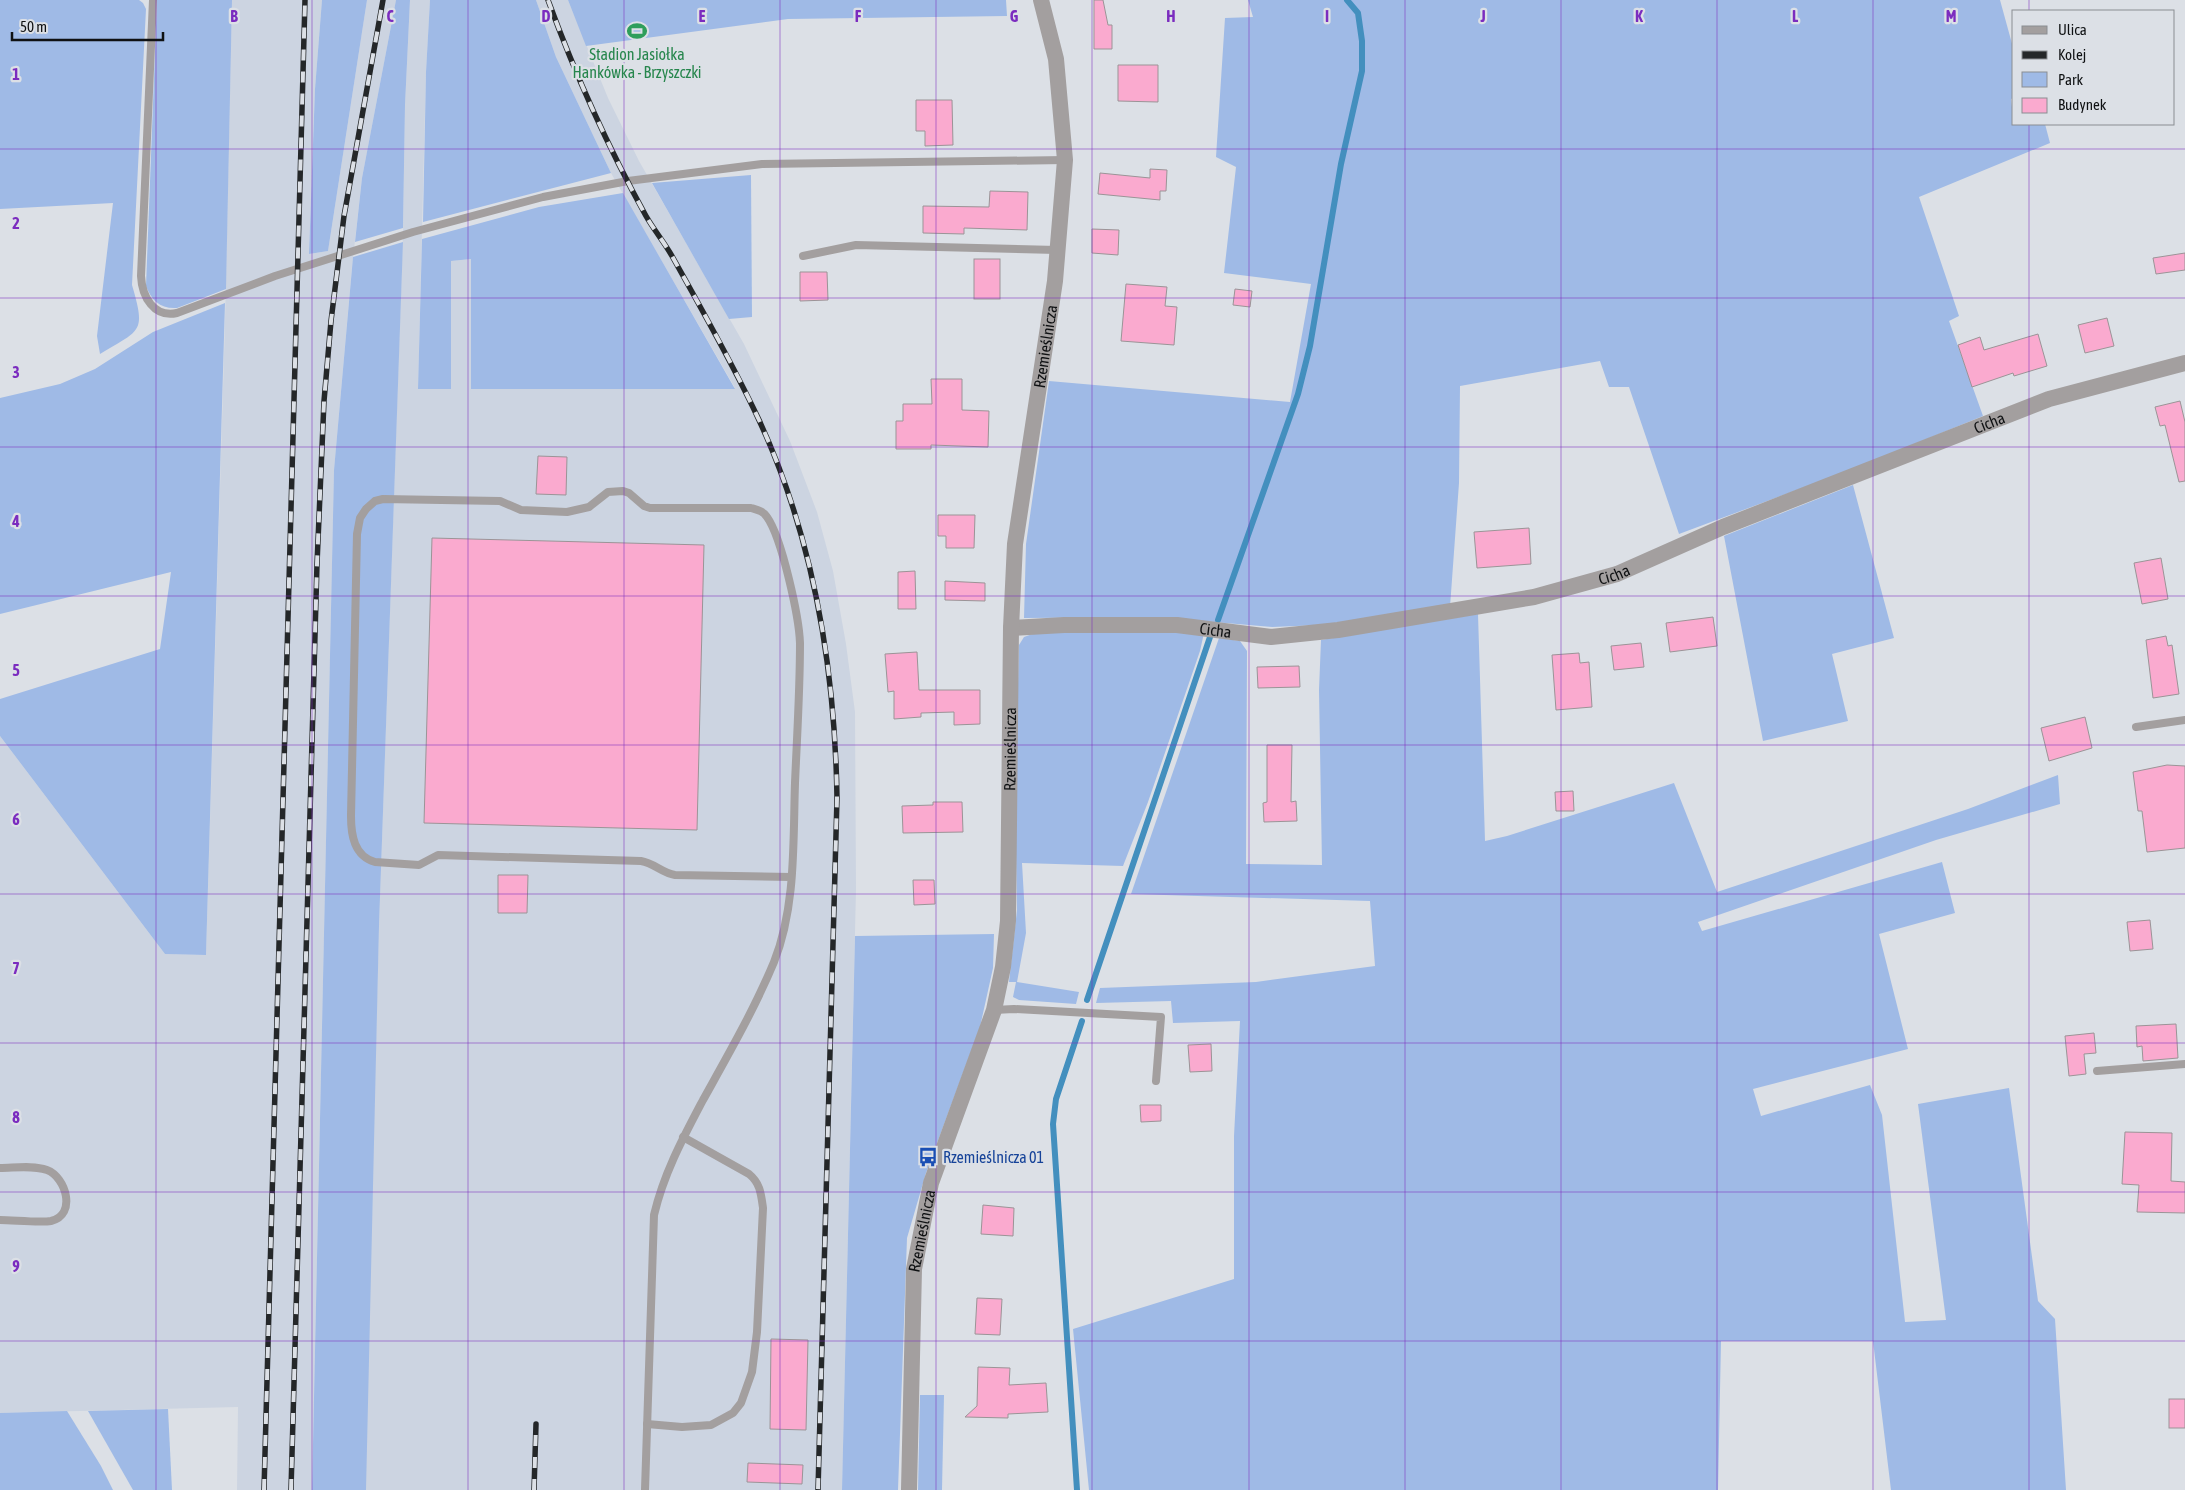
<svg xmlns="http://www.w3.org/2000/svg" width="2185" height="1490" viewBox="0 0 2185 1490" font-family="'Asap Condensed',sans-serif">
  <rect width="100%" height="100%" fill="#dce0e6"/>
  <!-- built -->
  <g fill="#ccd4e1">
    <path d="M232,0H322L315,89L309,254L328,251L367,0H396L362,178L352,267L334,470L312,1490H237L238,1407L0,1413V736L165,954L206,955L225,322Z"/>
    <path d="M410,0H430L426,72L418,389H451V261L471,259L735,388L611,173L556,57L536,0H568L608,98L639,161L744,344L790,441L817,512L833,571L846,644L855,712L856,889L842,1490H364L379,926L403,235L405,105Z"/>
  </g>
  <!-- green -->
  <g fill="#9fbae6">
    <path d="M0,0H139L143,3L146,9L132,285C146,333 141,329 100,354L97,336L113,203L0,209Z"/>
    <path d="M157,0H232L226,289L177,308C160,309 152,301 146,286Z"/>
    <path d="M322,0H367L328,251L309,254L315,89Z"/>
    <path d="M396,0H410L405,105L403,228L355,242L362,178Z"/>
    <path d="M430,0H536L556,57L611,173L423,222L426,72Z"/>
    <path d="M568,0H1006L1007,16L788,19L586,46Z"/>
    <path d="M1248,0H2000L2014,51V98L2011,99L2014,124H2045L2050,143L1919,197L1959,316L1949,321L1983,416L1853,469L1679,534L1629,387H1609L1600,361L1460,386L1459,483L1450,607L1320,625L1272,627L1156,617L1024,618L1026,544L1049,381L1290,402L1311,284L1224,273L1236,167L1216,157L1225,18L1253,17Z"/>
    <path d="M751,175L752,317L729,319L652,183Z"/>
    <path d="M623,193L735,389H471V259L451,261V389H418L422,239L539,207Z"/>
    <path d="M403,242L379,926L366,1490H312L334,470L353,257Z"/>
    <path d="M225,303L206,955L165,954L0,736V699L160,649L171,572L0,614V398L60,384L95,369L153,332Z"/>
    <path d="M1853,485L1894,638L1832,654L1848,721L1763,741L1724,536Z"/>
    <path d="M1478,614L1485,841L1507,836L1674,783L1717,892L1968,809L2058,775L2060,804L1936,840L1698,922L1702,931L1942,862L1955,913L1879,934L1908,1049L1753,1089L1761,1116L1870,1085L1882,1115L1905,1322L1946,1320L1918,1104L2009,1088L2038,1301L2055,1319L2066,1490H1891L1873,1341H1721L1718,1490H1089L1073,1329L1234,1279V1136L1240,1021L1173,1023L1171,1001L1096,1003L1100,988L1256,982L1375,966L1370,901L1131,894L1219,638L1240,641L1247,651L1246,864L1322,865L1319,690L1321,640Z"/>
    <path d="M1041,631L1204,633L1200,651L1148,802L1123,866L1022,863L1026,933L1017,982L1079,992L1076,1004L1019,1000L1013,997L1016,982H1009L1017,910L1015,798L1019,645L1024,637Z"/>
    <path d="M994,934L993,968L980,1027L926,1173L907,1238L898,1490H842L855,936Z"/>
    <path d="M920,1395H944L942,1490H918Z"/>
    <path d="M168,1409L172,1490H133L88,1411Z"/>
    <path d="M67,1411L101,1466L113,1490H0V1413Z"/>
  </g>
  <g fill="none" stroke-linecap="round" stroke-linejoin="round">
    <!-- stream -->
    <g stroke="#438fbe" stroke-width="6">
      <path d="M1218,620L1298,394L1310,346L1341,164L1362,71V41L1358,13L1347,0"/>
      <path d="M1087,1000L1210,637"/>
      <path d="M1077,1490L1053,1124L1056,1099L1082,1021"/>
    </g>
  </g>
  <!-- building -->
  <g fill="#faaacf" stroke="#9b9497">
    <path d="M1094,0H1103L1108,25H1112V49H1094Z"/>
    <path d="M1118,65H1158V102L1118,101Z"/>
    <path d="M916,100H952L953,145L925,146V131H916Z"/>
    <path d="M1150,169L1167,170L1166,191H1160V200L1098,194L1100,173L1150,178Z"/>
    <path d="M990,191L1028,192L1027,230L964,228V234L923,233V206L989,207Z"/>
    <path d="M1092,229L1119,230L1118,255L1092,253Z"/>
    <path d="M2185,253V270L2156,274L2153,258Z"/>
    <rect x="974" y="259" width="26" height="40"/>
    <path d="M800,272H827L828,300L800,301Z"/>
    <path d="M1126,284L1167,287L1165,306L1177,307L1174,345L1121,341Z"/>
    <path d="M1235,289L1252,291L1250,307L1233,305Z"/>
    <path d="M2107,318L2114,346L2085,353L2078,325Z"/>
    <path d="M2038,334L2047,366L2014,376L2013,373L1972,387L1958,345L1980,337L1984,350Z"/>
    <path d="M931,379H962V410L989,411L988,447L931,445V449H896V421H903V404H932Z"/>
    <path d="M2180,401L2185,422V481L2179,482L2165,425L2160,426L2155,407Z"/>
    <path d="M538,456L567,457L566,495L536,494Z"/>
    <path d="M938,515H975L974,548H946V536H938Z"/>
    <path d="M1529,528L1531,564L1477,568L1474,532Z"/>
    <path d="M432,538L704,545L697,830L424,823Z"/>
    <path d="M2161,558L2168,599L2142,604L2134,563Z"/>
    <path d="M915,571L916,609H898V572Z"/>
    <path d="M945,581L985,583V601L945,600Z"/>
    <path d="M1713,617L1717,646L1670,652L1666,623Z"/>
    <path d="M2166,636L2168,646L2172,645L2179,694L2153,698L2146,640Z"/>
    <path d="M1641,643L1644,667L1614,670L1611,646Z"/>
    <path d="M917,652L919,690H980V724L954,725V712L921,713V717L894,719V691L888,692L885,654Z"/>
    <path d="M1579,653L1580,663L1589,662L1592,707L1556,710L1552,655Z"/>
    <path d="M1299,666L1300,687L1258,688L1257,667Z"/>
    <path d="M2085,717L2092,748L2049,761L2041,728Z"/>
    <path d="M1267,745H1292L1291,802L1296,801L1297,821L1264,822L1263,803L1267,802Z"/>
    <path d="M2167,765L2185,766V848L2147,852L2142,811H2138L2133,772Z"/>
    <path d="M1573,791L1574,811H1556L1555,792Z"/>
    <path d="M933,802H962L963,832L903,833L902,806L933,805Z"/>
    <path d="M498,875H528L527,913H498Z"/>
    <path d="M913,880H934L935,904L914,905Z"/>
    <path d="M2150,920L2153,949L2130,951L2127,922Z"/>
    <path d="M2176,1024L2178,1058L2143,1061L2142,1046L2137,1047L2136,1026Z"/>
    <path d="M2094,1033L2096,1053L2084,1054L2086,1074L2069,1076L2065,1036Z"/>
    <path d="M1211,1044L1212,1071L1190,1072L1188,1045Z"/>
    <path d="M1140,1105H1161V1121L1141,1122Z"/>
    <path d="M2125,1132L2172,1133L2171,1181L2185,1182V1213L2137,1212L2139,1185L2122,1184Z"/>
    <path d="M983,1205L1014,1208L1013,1236L981,1234Z"/>
    <path d="M977,1298L1002,1299L1000,1335L975,1334Z"/>
    <path d="M771,1339L808,1340L806,1430L770,1429Z"/>
    <path d="M978,1367L1010,1368L1009,1385L1046,1383L1048,1412L1008,1414V1418L965,1417L977,1406Z"/>
    <rect x="2169" y="1399" width="16" height="29"/>
    <path d="M748,1463L803,1465L802,1484L747,1482Z"/>
  </g>
  <g fill="none" stroke-linecap="round" stroke-linejoin="round">
    <!-- lane -->
    <g stroke="#a39f9f" stroke-width="8">
      <path d="M153,0L141,276C142,297 154,318 177,313L275,276L413,232L543,197L628,181L762,164L1065,160"/>
      <path d="M803,256L856,245L1057,250"/>
      <path d="M2136,727L2185,720"/>
      <path d="M994,1010L1014,1009L1161,1017L1156,1081"/>
      <path d="M2097,1071L2185,1064"/>
      <path d="M0,1168C14,1168 33,1165 47,1170C66,1177 77,1215 51,1221C40,1223 13,1220 0,1220"/>
      <path d="M647,1424L682,1427L711,1425L733,1413L741,1403L752,1372L757,1332L763,1208C761,1193 760,1183 749,1174L683,1137"/>
      <path d="M645,1490L654,1215C664,1173 683,1138 703,1100C728,1055 754,1010 774,962C796,907 793,842 795,783C797,736 800,690 800,643C799,617 782,538 767,517C763,511 758,510 751,508H650L644,506L629,493L623,491L608,492L589,507L567,512L521,510L500,501L383,499L375,501L366,509L360,518L357,534L351,816C351,835 354,856 375,862L419,865L438,855L641,861C654,863 662,873 675,875L791,877"/>
    </g>
    <!-- street -->
    <g stroke="#a39f9f" stroke-width="16">
      <path id="s1" d="M1011,628L1064,625H1177L1271,637L1338,630L1534,597L1617,574L1723,527L2049,399L2185,363"/>
      <path id="s2" d="M909,1490L914,1269L931,1183L994,1010L1003,967L1008,921L1011,628L1015,544L1055,281L1065,160L1056,59L1041,0"/>
    </g>
    <defs>
      <g id="rail">
        <path d="M548,0C575,74 608,147 646,216C654,230 664,242 672,256C702,310 733,364 759,420C814,539 835,668 837,798L818,1490"/>
        <path d="M264,1490L305,0"/>
        <path d="M291,1490L317,564L324,401L331,321L344,216L383,0"/>
        <path d="M534,1490L536,1424"/>
      </g>
    </defs>
    <!-- rail casing -->
    <use href="#rail" stroke="#242729" stroke-width="5.5"/>
    <!-- rail -->
    <use href="#rail" stroke="#dce0e6" stroke-width="4" stroke-dasharray="11" stroke-linecap="butt"/>
  </g>
  <!-- grid -->
  <path fill="none" stroke="#7b2cbf" stroke-width="1" stroke-opacity="0.55" d="M156,0V1490M312,0V1490M468,0V1490M624,0V1490M780,0V1490M936,0V1490M1092,0V1490M1249,0V1490M1405,0V1490M1561,0V1490M1717,0V1490M1873,0V1490M2029,0V11M2029,124V1490M0,149H2185M0,298H2185M0,447H2185M0,596H2185M0,745H2185M0,894H2185M0,1043H2185M0,1192H2185M0,1341H2185"/>
  <!-- icons -->
  <defs>
    <symbol id="stadium-bare" viewBox="-9 -9 18 18"><path d="M0-5a6.5 5 0 1 0 0 10a6.5 5 0 1 0 0-10ZM-3.5-1.8h7v3.6h-7Z" fill="#2e9e5b" stroke="#dce0e6" stroke-width="2.5" paint-order="stroke"/></symbol>
    <symbol id="bus-bare" viewBox="-9 -9 18 18"><path d="M-5-6H5V4H4V6H2V4H-2V6H-4V4H-5ZM-3.5-4V0h7V-4ZM-3.5 1.2v1.5H-2V1.2ZM2 1.2v1.5H3.5V1.2Z" fill="#1a4fb4" stroke="#dce0e6" stroke-width="2.5" paint-order="stroke"/></symbol>
  </defs>
  <g fill-rule="evenodd">
    <use href="#stadium-bare" x="623" y="17" width="28" height="28"/>
    <use href="#bus-bare" x="914" y="1143" width="28" height="28"/>
  </g>
  <g text-anchor="middle" dominant-baseline="central" stroke-width="4.5" stroke-linejoin="round" paint-order="stroke">
    <!-- leisure labels -->
    <g font-size="16" fill="#27864d" stroke="#dce0e6">
      <text x="637" y="54">Stadion Jasiołka<tspan x="637" dy="18">Hankówka - Brzyszczki</tspan></text>
    </g>
    <!-- street labels -->
    <g font-size="16" fill="#0f1113" stroke="#dce0e6">
      <text stroke="none"><textPath href="#s2" startOffset="1160">Rzemieślnicza</textPath></text>
      <text stroke="none"><textPath href="#s1" startOffset="1015">Cicha</textPath></text>
      <text stroke="none"><textPath href="#s1" startOffset="610">Cicha</textPath></text>
      <text stroke="none"><textPath href="#s1" startOffset="205">Cicha</textPath></text>
      <text stroke="none"><textPath href="#s2" startOffset="755">Rzemieślnicza</textPath></text>
      <text stroke="none"><textPath href="#s2" startOffset="260">Rzemieślnicza</textPath></text>
    </g>
    <!-- transit labels -->
    <g font-size="16" fill="#164399" stroke="#dce0e6" text-anchor="start">
      <text x="943" y="1157">Rzemieślnicza 01</text>
    </g>
  </g>
  <g font-size="16" text-anchor="middle" font-weight="bold" fill="#7b2cbf" stroke="#dce0e6" stroke-width="4.5" stroke-linejoin="round" paint-order="stroke">
    <text x="234" y="22">B</text>
    <text x="390" y="22">C</text>
    <text x="546" y="22">D</text>
    <text x="702" y="22">E</text>
    <text x="858" y="22">F</text>
    <text x="1014" y="22">G</text>
    <text x="1171" y="22">H</text>
    <text x="1327" y="22">I</text>
    <text x="1483" y="22">J</text>
    <text x="1639" y="22">K</text>
    <text x="1795" y="22">L</text>
    <text x="1951" y="22">M</text>
    <text x="16" y="80">1</text>
    <text x="16" y="229">2</text>
    <text x="16" y="378">3</text>
    <text x="16" y="527">4</text>
    <text x="16" y="676">5</text>
    <text x="16" y="825">6</text>
    <text x="16" y="974">7</text>
    <text x="16" y="1123">8</text>
    <text x="16" y="1272">9</text>
  </g>
  <!-- legend -->
  <rect x="2012" y="10" width="162" height="115" fill="#dce0e6" stroke="#8a8d92"/>
  <rect x="2022" y="26" width="25" height="8" fill="#a39f9f" stroke="#8a8d92"/>
  <text x="2058" y="35" font-size="15" fill="#0f1113">Ulica</text>
  <rect x="2022" y="51" width="25" height="8" fill="#242729" stroke="#8a8d92"/>
  <text x="2058" y="60" font-size="15" fill="#0f1113">Kolej</text>
  <rect x="2022" y="72" width="25" height="15" fill="#9fbae6" stroke="#8a8d92"/>
  <text x="2058" y="85" font-size="15" fill="#0f1113">Park</text>
  <rect x="2022" y="98" width="25" height="15" fill="#faaacf" stroke="#8a8d92"/>
  <text x="2058" y="110" font-size="15" fill="#0f1113">Budynek</text>
  <!-- scale -->
  <path d="M12 32v8h151v-8" fill="none" stroke="#0f1113" stroke-width="2.5"/>
  <text x="20" y="32" font-size="15" fill="#0f1113" stroke="#dce0e6" stroke-width="4" paint-order="stroke">50 m</text>
</svg>
